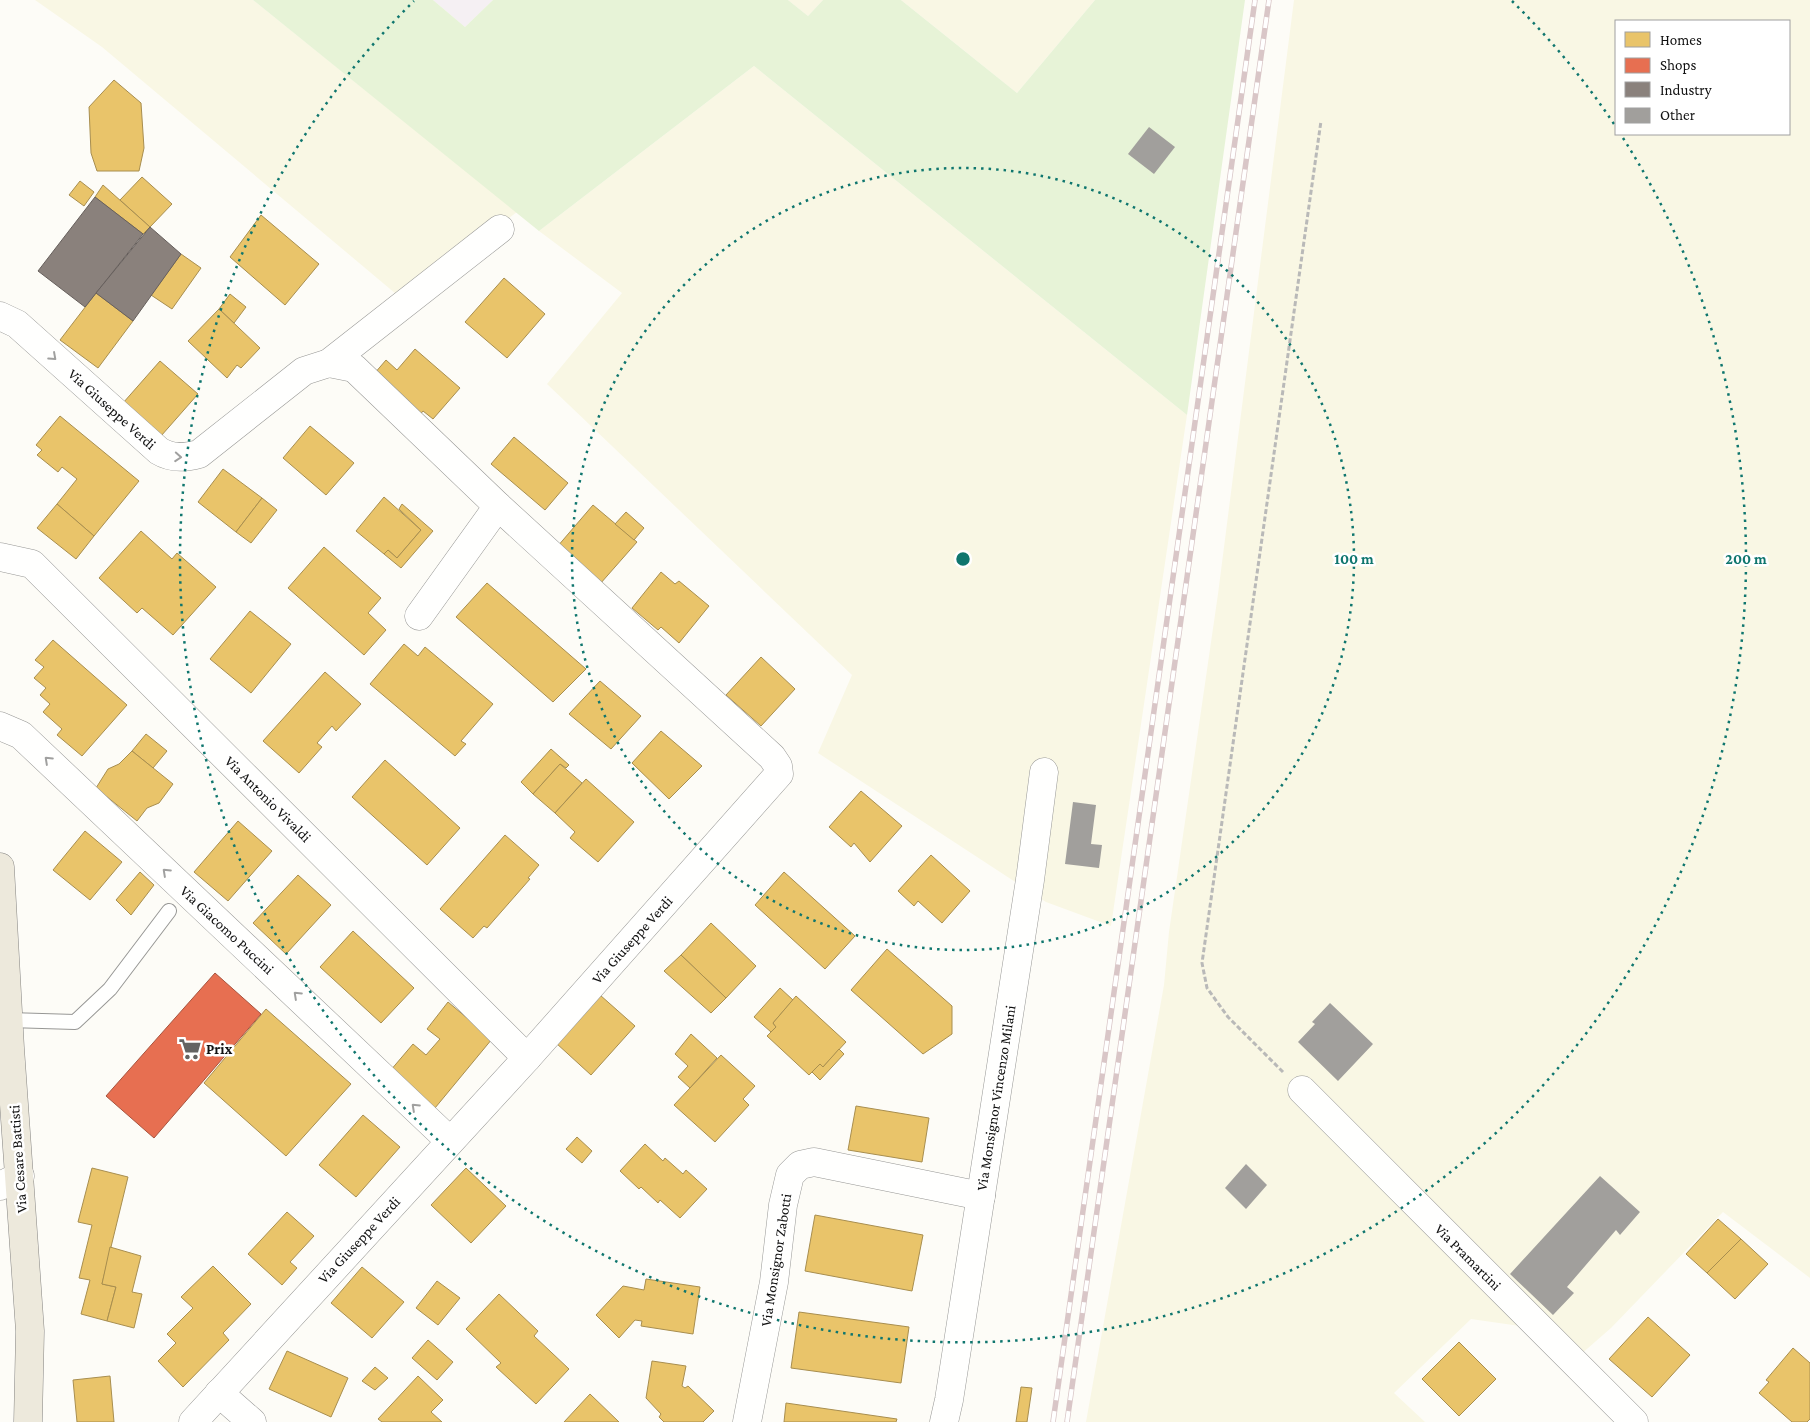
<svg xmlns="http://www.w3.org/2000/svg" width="1810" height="1422" viewBox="0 0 1810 1422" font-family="'Crimson Pro',serif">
  <rect width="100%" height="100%" fill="#fdfcf7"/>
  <!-- industrial -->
  <path fill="#f5f0f3" d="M433,0H493L465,27Z"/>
  <!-- farmland -->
  <g fill="#f9f7e4" fill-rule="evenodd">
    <path d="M35,0H253L517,212L402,299L102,47Z"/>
    <path d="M788,0H823L808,16Z"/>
    <path d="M901,0H1095L1017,93Z"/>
    <path d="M1294,0H1810V1278L1723,1212L1611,1328L1564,1369L1520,1326L1471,1319L1394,1393L1425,1422H1086L1164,985L1169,932L1218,594ZM1616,21H1789V134H1616Z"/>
    <path d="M754,66L1187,415L1111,926L1046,902L818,753L852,675L547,384L622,293L539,231Z"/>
  </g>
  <!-- green -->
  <path fill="#e7f3d7" d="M253,0H433L465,27L493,0H788L808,16L823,0H901L1017,93L1095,0H1245L1187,415L754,66L539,231Z"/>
  <!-- homes -->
  <g fill="#e9c46a" stroke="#a88e4f">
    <path d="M114,80L141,103L144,148L139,171H97L91,153L89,107Z"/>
    <path d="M142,177L172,204L150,227L120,200Z"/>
    <path d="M80,181L94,192L84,206L69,195Z"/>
    <path d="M103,185L150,227L143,234L95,197Z"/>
    <path d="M261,215L319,264L285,305L230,257Z"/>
    <path d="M181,254L201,268L172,309L151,295Z"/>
    <path d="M504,278L545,314L507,358L465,322Z"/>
    <path d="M96,293L133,321L98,368L60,340Z"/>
    <path d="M230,294L246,307L234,323L219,309Z"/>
    <path d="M219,309L260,348L241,368L237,365L227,378L188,341Z"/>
    <path d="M415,349L460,388L433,419L423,411L414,422L368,381L386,360L397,370Z"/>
    <path d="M160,361L198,394L161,436L123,403Z"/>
    <path d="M60,416L139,481L94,536L57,504L77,479L62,467L58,472L37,455L42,450L36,445Z"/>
    <path d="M310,426L354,463L326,495L283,458Z"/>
    <path d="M514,437L568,483L545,510L491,464Z"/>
    <path d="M223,469L262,498L236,532L198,502Z"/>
    <path d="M384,497L421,530L397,558L388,550L384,554L356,531Z"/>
    <path d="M262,498L277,510L251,543L236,532Z"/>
    <path d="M57,504L94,536L76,559L37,528Z"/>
    <path d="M402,504L433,531L401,568L384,554L388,550L397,558L421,530L399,509Z"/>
    <path d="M593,505L637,542L600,584L557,547Z"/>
    <path d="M626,512L644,528L634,540L615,524Z"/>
    <path d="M141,531L172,559L177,553L216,587L173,635L142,608L137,613L99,578Z"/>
    <path d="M324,547L381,598L368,613L386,630L364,655L288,588Z"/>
    <path d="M661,572L675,584L679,581L709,606L679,643L661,627L658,630L632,608Z"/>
    <path d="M487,583L586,669L553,702L456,617Z"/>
    <path d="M250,611L291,644L251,693L210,659Z"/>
    <path d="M53,640L127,705L82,756L57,735L62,729L43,712L50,704L40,695L46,688L34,678L44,667L35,660Z"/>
    <path d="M404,644L418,656L425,647L493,704L461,741L466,744L455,756L370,684Z"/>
    <path d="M761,657L795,689L761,726L726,695Z"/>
    <path d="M325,672L361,704L336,731L332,726L317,743L322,747L299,773L263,741Z"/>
    <path d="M600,681L641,716L611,749L569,714Z"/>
    <path d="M661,731L702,766L669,799L632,763Z"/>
    <path d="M146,734L167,751L153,768L132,751Z"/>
    <path d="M551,749L569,765L566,768L560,764L533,794L521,782Z"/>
    <path d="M132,751L173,784L159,803L147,808L137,821L96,788L108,769L119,764Z"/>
    <path d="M385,760L460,828L427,865L352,797Z"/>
    <path d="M560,764L582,783L555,813L533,794Z"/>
    <path d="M586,779L634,822L598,862L570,838L575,832L555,813Z"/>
    <path d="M861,791L902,826L870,862L854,843L851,847L829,827Z"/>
    <path d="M238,821L272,851L228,901L194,872Z"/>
    <path d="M85,831L122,862L90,900L53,870Z"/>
    <path d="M505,835L539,865L528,878L530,879L487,928L484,926L473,938L440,909Z"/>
    <path d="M931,855L970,891L942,923L918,901L914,906L898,891Z"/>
    <path d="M140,872L154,885L131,915L116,900Z"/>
    <path d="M784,872L855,936L825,969L755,905Z"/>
    <path d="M298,875L331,905L286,954L253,923Z"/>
    <path d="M711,923L756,966L726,998L681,955Z"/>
    <path d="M353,931L414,988L381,1023L320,967Z"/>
    <path d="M887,949L952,1006V1034L923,1054L851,990Z"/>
    <path d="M681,955L726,998L711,1013L664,971Z"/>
    <path d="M780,988L793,1000L773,1023L776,1027L771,1032L754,1017Z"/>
    <path d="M600,995L635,1026L591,1075L556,1043Z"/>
    <path d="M796,996L846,1042L823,1067L820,1064L809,1075L767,1036L776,1027L773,1023Z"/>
    <path d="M448,1002L492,1039L435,1108L390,1071L413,1044L426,1055L440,1039L427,1029Z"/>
    <path d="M266,1009L351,1084L286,1156L204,1083Z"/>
    <path d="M691,1034L717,1058L690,1088L678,1077L688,1066L675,1054Z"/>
    <path d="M839,1049L844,1054L820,1080L812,1072L820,1064L823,1067Z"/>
    <path d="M721,1055L755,1086L743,1099L749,1105L715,1142L674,1105Z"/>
    <path d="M856,1106L929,1118L922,1162L848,1150Z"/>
    <path d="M363,1115L400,1147L356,1197L319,1165Z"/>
    <path d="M577,1137L592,1151L582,1163L566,1149Z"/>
    <path d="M645,1144L663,1161L665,1158L683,1174L686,1170L707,1189L680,1218L660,1200L658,1203L641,1187L639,1189L620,1171Z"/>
    <path d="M92,1168L128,1177L102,1284L116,1287L107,1321L81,1314L90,1280L79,1278L92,1225L78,1222Z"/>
    <path d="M466,1168L506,1206L471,1243L431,1205Z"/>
    <path d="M287,1212L314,1236L290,1262L297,1268L282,1285L248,1254Z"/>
    <path d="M815,1215L923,1235L912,1291L805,1271Z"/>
    <path d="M1718,1219L1741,1239L1707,1273L1686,1254Z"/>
    <path d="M1741,1239L1768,1264L1735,1299L1707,1273Z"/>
    <path d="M110,1247L141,1256L132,1292L142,1294L134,1328L107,1321L116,1287L102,1284Z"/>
    <path d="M213,1266L251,1304L223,1333L229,1340L183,1387L158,1361L176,1343L167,1334L193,1308L181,1297Z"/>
    <path d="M362,1267L404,1302L372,1338L331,1303Z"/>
    <path d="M646,1279L700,1287L693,1334L641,1326L642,1321L635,1320L619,1338L596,1315L623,1286L644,1290Z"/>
    <path d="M437,1281L460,1298L438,1325L416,1308Z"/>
    <path d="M499,1294L538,1331L534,1336L569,1369L536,1404L496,1367L501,1363L466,1329Z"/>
    <path d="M799,1312L909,1327L901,1383L791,1368Z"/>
    <path d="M1648,1317L1690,1355L1652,1397L1609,1359Z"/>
    <path d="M428,1340L453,1362L437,1380L412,1358Z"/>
    <path d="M1459,1342L1496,1379L1459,1416L1422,1379Z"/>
    <path d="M1793,1348L1810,1363V1419L1807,1422H1792L1759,1393L1769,1382L1766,1380Z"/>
    <path d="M287,1351L348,1378L331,1417L269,1389Z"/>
    <path d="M652,1361L686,1366L682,1386L685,1388L688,1386L714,1411L703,1422H664L659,1417L661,1414L646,1398Z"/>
    <path d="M375,1367L388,1378L375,1390L362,1381Z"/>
    <path d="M110,1376L114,1422H77L73,1380Z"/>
    <path d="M418,1376L443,1400L431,1412L442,1422H382L378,1419Z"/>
    <path d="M1021,1387L1032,1388L1027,1422H1016Z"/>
    <path d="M590,1394L619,1422H564Z"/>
    <path d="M786,1403L897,1419L896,1422H784Z"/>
  </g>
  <!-- shops -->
  <path fill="#e76f51" stroke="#a7533e" d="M215,973L261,1014L154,1138L106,1096Z"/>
  <!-- industry -->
  <g fill="#8a817c" stroke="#665f5c">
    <path d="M95,197L143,234L85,307L38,271Z"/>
    <path d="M150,227L181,254L133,321L96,293Z"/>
  </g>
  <!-- building -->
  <g fill="#a19f9c">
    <path d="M1149,127L1175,147L1154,174L1128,154Z"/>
    <path d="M1073,802L1096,805L1091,844L1102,845L1099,868L1065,864Z"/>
    <path d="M1330,1003L1373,1044L1338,1081L1298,1042L1315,1024L1312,1022Z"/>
    <path d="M1246,1164L1267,1185L1246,1209L1225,1188Z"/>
    <path d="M1600,1176L1640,1212L1620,1235L1616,1230L1567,1287L1574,1293L1553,1315L1510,1274Z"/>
  </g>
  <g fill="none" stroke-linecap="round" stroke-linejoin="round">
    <defs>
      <path id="service" d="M9,1020L75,1022L110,989L169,911"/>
      <g id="minor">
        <path d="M0,316L17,324L159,451C172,459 185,458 199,454L304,371L329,363L500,229"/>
        <path d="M0,557L32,564L527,1058"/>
        <path d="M419,616L498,506"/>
        <path d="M0,726L21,735L450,1141"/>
        <path d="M1302,1090L1634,1422"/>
        <path d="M0,1186L20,1176"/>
        <path d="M219,1393L252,1422"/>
        <path d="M193,1422L527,1058L779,774L778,766L772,757L498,506L354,368L329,363"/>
        <path d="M747,1422L774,1282L783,1205L790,1175L800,1165L814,1162L981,1196"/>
        <path d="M944,1422L949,1400L1030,880L1044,772"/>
      </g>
      <path id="primary" d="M0,867L10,1048L30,1331L28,1422"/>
    </defs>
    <!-- service casing -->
    <use href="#service" stroke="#979795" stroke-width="16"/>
    <!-- minor casing -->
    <use href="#minor" stroke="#979795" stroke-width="29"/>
    <!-- primary casing -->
    <use href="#primary" stroke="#858482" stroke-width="29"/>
    <!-- path -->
    <path stroke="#b9b9b8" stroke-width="3" stroke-dasharray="5 2.5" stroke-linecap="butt" d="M1283,1072L1228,1017L1207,988L1202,963L1321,121"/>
    <!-- service -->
    <use href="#service" stroke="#fffffe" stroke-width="14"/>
    <!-- minor -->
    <use href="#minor" stroke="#fffffe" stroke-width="28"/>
    <!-- primary -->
    <use href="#primary" stroke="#ede9dc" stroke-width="28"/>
    <defs>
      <g id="rail">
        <path d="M1053,1422L1255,0"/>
        <path d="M1067,1422L1269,0"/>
      </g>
    </defs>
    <!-- rail casing -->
    <use href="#rail" stroke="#d9c6c7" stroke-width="5.5"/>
    <!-- rail -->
    <use href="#rail" stroke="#fff" stroke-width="4" stroke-dasharray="11" stroke-linecap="butt"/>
  </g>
  <!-- one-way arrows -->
  <defs><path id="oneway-chevron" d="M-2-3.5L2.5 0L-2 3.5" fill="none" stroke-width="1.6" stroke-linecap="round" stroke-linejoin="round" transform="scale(1.25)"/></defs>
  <g stroke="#a0a09f">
    <use href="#oneway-chevron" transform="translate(53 357) rotate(42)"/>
    <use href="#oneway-chevron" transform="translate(178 457) rotate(4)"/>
    <use href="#oneway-chevron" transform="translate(48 760) rotate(-137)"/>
    <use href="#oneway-chevron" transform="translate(166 872) rotate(-137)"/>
    <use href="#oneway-chevron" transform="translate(297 995) rotate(-137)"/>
    <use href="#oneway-chevron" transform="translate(415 1107) rotate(-137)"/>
  </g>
  <!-- distance rings -->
  <g fill="none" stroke="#0f766e" stroke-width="2.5" stroke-dasharray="2.5 5">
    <circle cx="963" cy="559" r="391"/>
    <path d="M1512 1A783 783 0 0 1 1616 127M1623 138A783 783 0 1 1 414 1"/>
  </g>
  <!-- icons -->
  <defs>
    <symbol id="supermarket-bare" viewBox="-9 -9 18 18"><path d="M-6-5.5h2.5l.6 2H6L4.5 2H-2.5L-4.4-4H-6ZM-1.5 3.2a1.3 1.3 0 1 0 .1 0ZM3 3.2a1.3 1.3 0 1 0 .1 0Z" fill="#646362" stroke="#fff" stroke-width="2.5" paint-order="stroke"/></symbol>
  </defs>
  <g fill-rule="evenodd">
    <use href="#supermarket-bare" x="174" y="1033" width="32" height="32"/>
  </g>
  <g text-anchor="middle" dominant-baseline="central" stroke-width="5" stroke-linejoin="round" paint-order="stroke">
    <!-- street labels -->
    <g font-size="15" fill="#111" stroke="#fff">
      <text transform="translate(112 409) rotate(42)">Via Giuseppe Verdi</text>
      <text transform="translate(268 799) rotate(45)">Via Antonio Vivaldi</text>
      <text transform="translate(227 930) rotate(43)">Via Giacomo Puccini</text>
      <text transform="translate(632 940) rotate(-48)">Via Giuseppe Verdi</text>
      <text transform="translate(996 1098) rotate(-81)">Via Monsignor Vincenzo Milani</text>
      <text transform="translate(18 1159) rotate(-94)">Via Cesare Battisti</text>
      <text transform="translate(359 1240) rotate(-47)">Via Giuseppe Verdi</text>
      <text transform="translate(1468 1257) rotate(45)">Via Pramartini</text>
      <text transform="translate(776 1260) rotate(-81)">Via Monsignor Zabotti</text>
    </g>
    <!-- poi labels -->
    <g font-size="15" font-weight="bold" fill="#111" stroke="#fff" text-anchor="start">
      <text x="206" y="1049">Prix</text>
    </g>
  </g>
  <circle cx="963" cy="559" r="8" fill="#0f766e" stroke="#fff" stroke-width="2.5"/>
  <g font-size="15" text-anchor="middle" font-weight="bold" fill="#0f766e" stroke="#fff" stroke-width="5" stroke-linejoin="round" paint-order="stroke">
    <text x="1354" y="564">100 m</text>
    <text x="1746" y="564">200 m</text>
  </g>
  <!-- legend -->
  <rect x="1615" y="20" width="175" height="115" fill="#ffffff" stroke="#a0a0a0"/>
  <rect x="1625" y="32" width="25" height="15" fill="#e9c46a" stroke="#a0a0a0"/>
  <text x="1660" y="45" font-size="15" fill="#111111">Homes</text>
  <rect x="1625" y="58" width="25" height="15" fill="#e76f51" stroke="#a0a0a0"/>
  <text x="1660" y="70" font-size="15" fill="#111111">Shops</text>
  <rect x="1625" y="82" width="25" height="15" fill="#8a817c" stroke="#a0a0a0"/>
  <text x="1660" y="95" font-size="15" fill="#111111">Industry</text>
  <rect x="1625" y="108" width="25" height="15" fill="#a19f9c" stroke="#a0a0a0"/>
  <text x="1660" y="120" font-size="15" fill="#111111">Other</text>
</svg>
